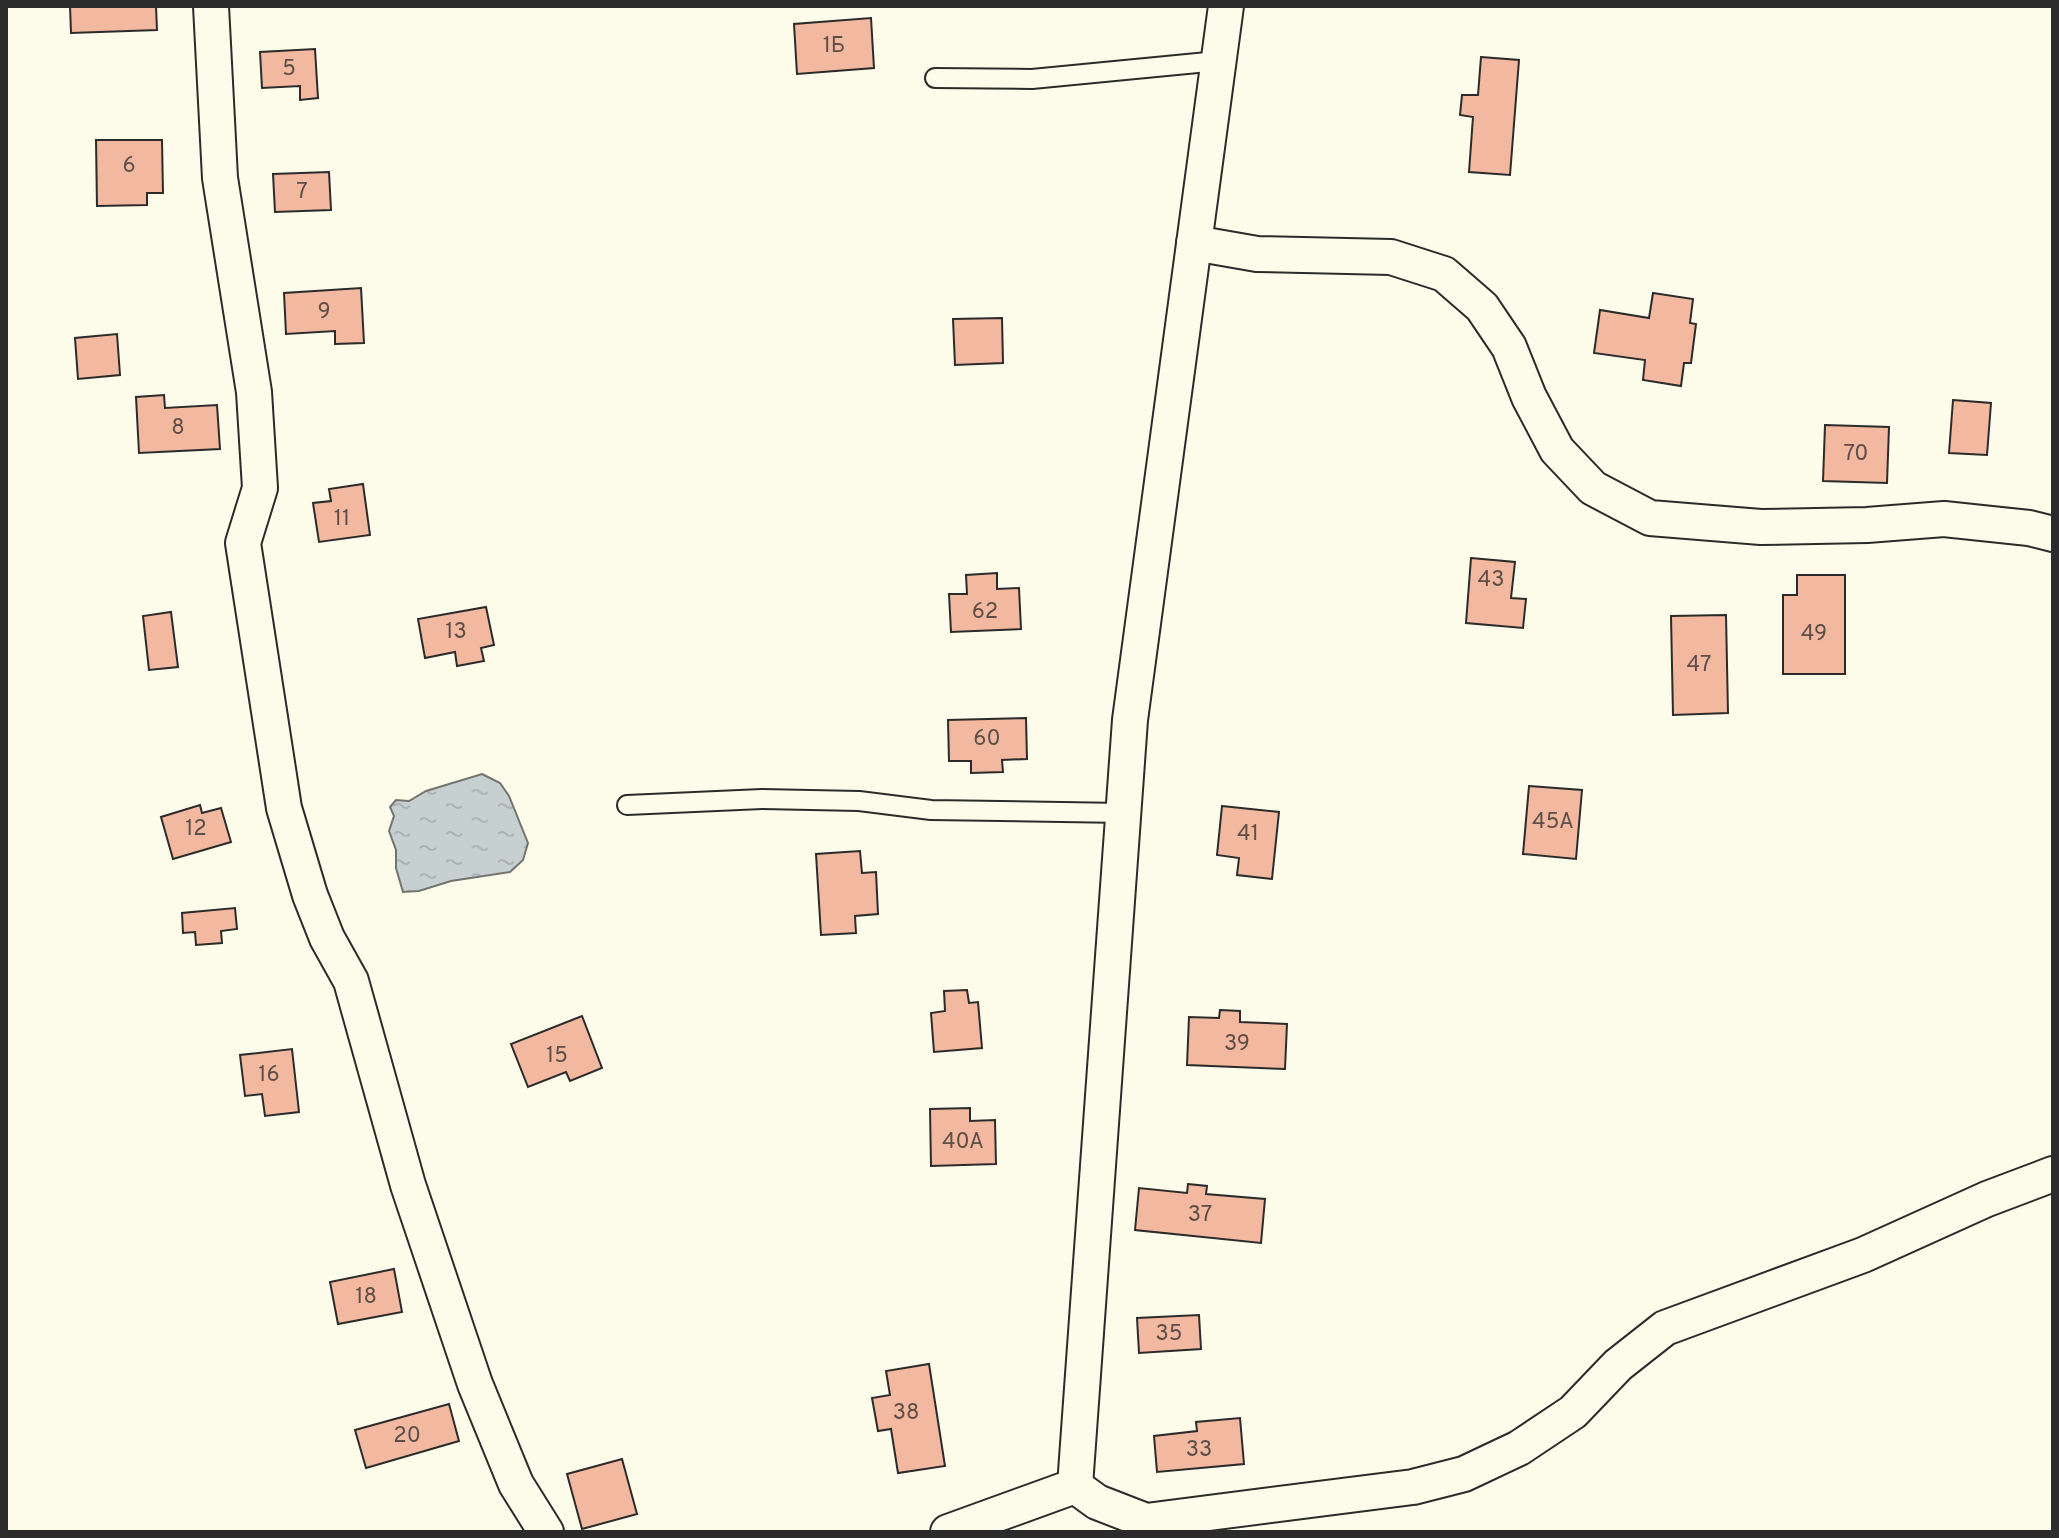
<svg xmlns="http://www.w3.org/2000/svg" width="2059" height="1538" viewBox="0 0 2059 1538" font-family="Overpass,sans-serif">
  <defs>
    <pattern id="water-ripples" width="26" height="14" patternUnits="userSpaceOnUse" patternTransform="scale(2)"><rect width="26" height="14" fill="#c7d0d0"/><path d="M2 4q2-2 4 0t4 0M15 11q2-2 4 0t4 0" fill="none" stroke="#abb3b3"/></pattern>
  </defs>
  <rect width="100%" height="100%" fill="#fdfbea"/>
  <!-- water -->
  <path fill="url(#water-ripples)" stroke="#74746e" stroke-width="2" d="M482,774L500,783L509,796L528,843L523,860L510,872L451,881L419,891L403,892L396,868V850L389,831L394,816L390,807L396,800L409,801L426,791Z"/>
  <!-- building -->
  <g fill="#f2b8a0" stroke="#2b2b2b" stroke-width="2">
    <path d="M70,6H156L157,30L71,33Z"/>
    <path d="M871,18L874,68L797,74L794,24Z"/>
    <path d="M315,49L318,98L300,100V86L262,88L260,52Z"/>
    <path d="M1481,57L1519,60L1510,175L1469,172L1473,117L1460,115L1462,95H1478Z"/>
    <path d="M96,140H162L163,193H147V205L97,206Z"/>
    <path d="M329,172L331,210L275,212L273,174Z"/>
    <path d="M361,288L364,343L335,344V331L286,334L284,293Z"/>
    <path d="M1653,293L1693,299L1690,323L1696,324L1691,363H1684L1681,386L1643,380L1645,360L1594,353L1600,310L1649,318Z"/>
    <path d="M1002,318L1003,363L955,365L953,319Z"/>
    <path d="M117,334L120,375L78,379L75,338Z"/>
    <path d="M164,395L165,408L217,405L220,449L139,453L136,397Z"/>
    <path d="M1953,400L1991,403L1987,455L1949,453Z"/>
    <path d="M1825,425L1889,427L1887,483L1823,481Z"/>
    <path d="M363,484L370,535L319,542L313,503L331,501L329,489Z"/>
    <path d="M1471,558L1515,562L1511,598L1526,599L1523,628L1466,623Z"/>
    <path d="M997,573V589L1019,588L1021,629L951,632L949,594H967L966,575Z"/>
    <path d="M1797,575H1845V674H1783V595H1797Z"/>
    <path d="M486,607L494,645L481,648L484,661L457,666L455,652L425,658L418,619Z"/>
    <path d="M171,612L178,667L149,670L143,616Z"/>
    <path d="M1726,615L1728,713L1673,715L1671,616Z"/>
    <path d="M1026,718L1027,759L1002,760L1003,772L971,773V761H949L948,720Z"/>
    <path d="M1529,786L1582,790L1576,859L1523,854Z"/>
    <path d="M200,805L202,813L221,808L231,842L173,859L161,817Z"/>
    <path d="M1222,806L1279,812L1272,879L1237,875L1239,858L1217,855Z"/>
    <path d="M860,851L862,873L876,872L878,914L855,916L856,933L821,935L816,854Z"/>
    <path d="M235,908L237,929L221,931L222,943L196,945L195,932L183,933L182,913Z"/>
    <path d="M967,990L969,1003L978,1002L982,1048L934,1052L931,1013L945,1011L944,991Z"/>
    <path d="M1220,1010L1240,1011V1022L1287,1024L1285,1069L1187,1065L1189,1017L1219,1018Z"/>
    <path d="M582,1016L602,1068L570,1081L566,1072L528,1087L511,1044Z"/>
    <path d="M292,1049L299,1112L265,1116L262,1094L245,1096L240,1055Z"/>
    <path d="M970,1108V1121L995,1120L996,1164L931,1166L930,1109Z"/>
    <path d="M1188,1184L1207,1186L1206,1194L1265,1199L1261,1243L1135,1230L1139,1188L1187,1193Z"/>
    <path d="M394,1269L402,1312L338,1324L330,1282Z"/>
    <path d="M1199,1315L1201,1349L1139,1353L1137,1318Z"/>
    <path d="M929,1364L945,1466L898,1473L891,1429L878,1431L872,1398L890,1395L886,1371Z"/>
    <path d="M449,1404L459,1441L366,1468L355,1430Z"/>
    <path d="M1240,1418L1244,1464L1157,1472L1154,1436L1197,1431L1196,1422Z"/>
    <path d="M622,1459L637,1514L582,1529L567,1474Z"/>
  </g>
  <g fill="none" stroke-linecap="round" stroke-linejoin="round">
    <defs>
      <g id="service">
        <path d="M935,78L1032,79L1218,61"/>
        <path d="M627,805L762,799L859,801L931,810L1123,813"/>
      </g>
      <g id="minor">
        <path d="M211,6L220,178L254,392L260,488L243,543L284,808L310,895L327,938L351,981L408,1185L475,1384L516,1484L546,1532"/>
        <path d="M1194,243L1257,254L1391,257L1444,274L1482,307L1509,347L1529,397L1557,450L1593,488L1650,518L1761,527L1867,525L1944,519L2029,528L2053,534"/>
        <path d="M1075,1486L1097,1502L1146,1521L1413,1487L1464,1474L1519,1448L1573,1412L1618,1365L1665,1328L1863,1255L1987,1199L2053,1174"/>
        <path d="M948,1532L1075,1486L1130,720L1226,6"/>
      </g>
    </defs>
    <!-- service casing -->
    <use href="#service" stroke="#2b2b2b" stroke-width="22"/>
    <!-- minor casing -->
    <use href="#minor" stroke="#2b2b2b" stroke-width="38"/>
    <!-- service -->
    <use href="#service" stroke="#fdfbea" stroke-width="18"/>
    <!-- minor -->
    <use href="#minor" stroke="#fdfbea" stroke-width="34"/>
  </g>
  <g text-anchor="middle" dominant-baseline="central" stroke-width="6" stroke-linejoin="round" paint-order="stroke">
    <!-- number labels -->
    <g font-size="22" fill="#5d4e48">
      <text x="834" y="46">1Б</text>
      <text x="289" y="69">5</text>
      <text x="129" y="166">6</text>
      <text x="302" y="192">7</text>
      <text x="324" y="312">9</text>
      <text x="178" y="428">8</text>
      <text x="1856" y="454">70</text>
      <text x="342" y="519">11</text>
      <text x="1491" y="580">43</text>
      <text x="985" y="612">62</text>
      <text x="456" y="632">13</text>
      <text x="1814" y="634">49</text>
      <text x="1699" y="665">47</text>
      <text x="987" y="739">60</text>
      <text x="1553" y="822">45А</text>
      <text x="196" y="829">12</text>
      <text x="1248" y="834">41</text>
      <text x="1237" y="1044">39</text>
      <text x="557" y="1056">15</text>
      <text x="269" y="1075">16</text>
      <text x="963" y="1142">40А</text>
      <text x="1200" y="1215">37</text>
      <text x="366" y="1297">18</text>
      <text x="1169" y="1334">35</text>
      <text x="906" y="1413">38</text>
      <text x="407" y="1436">20</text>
      <text x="1199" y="1450">33</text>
    </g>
  </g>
  <!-- border -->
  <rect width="2059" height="1538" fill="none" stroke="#2b2b2b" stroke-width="16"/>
</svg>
